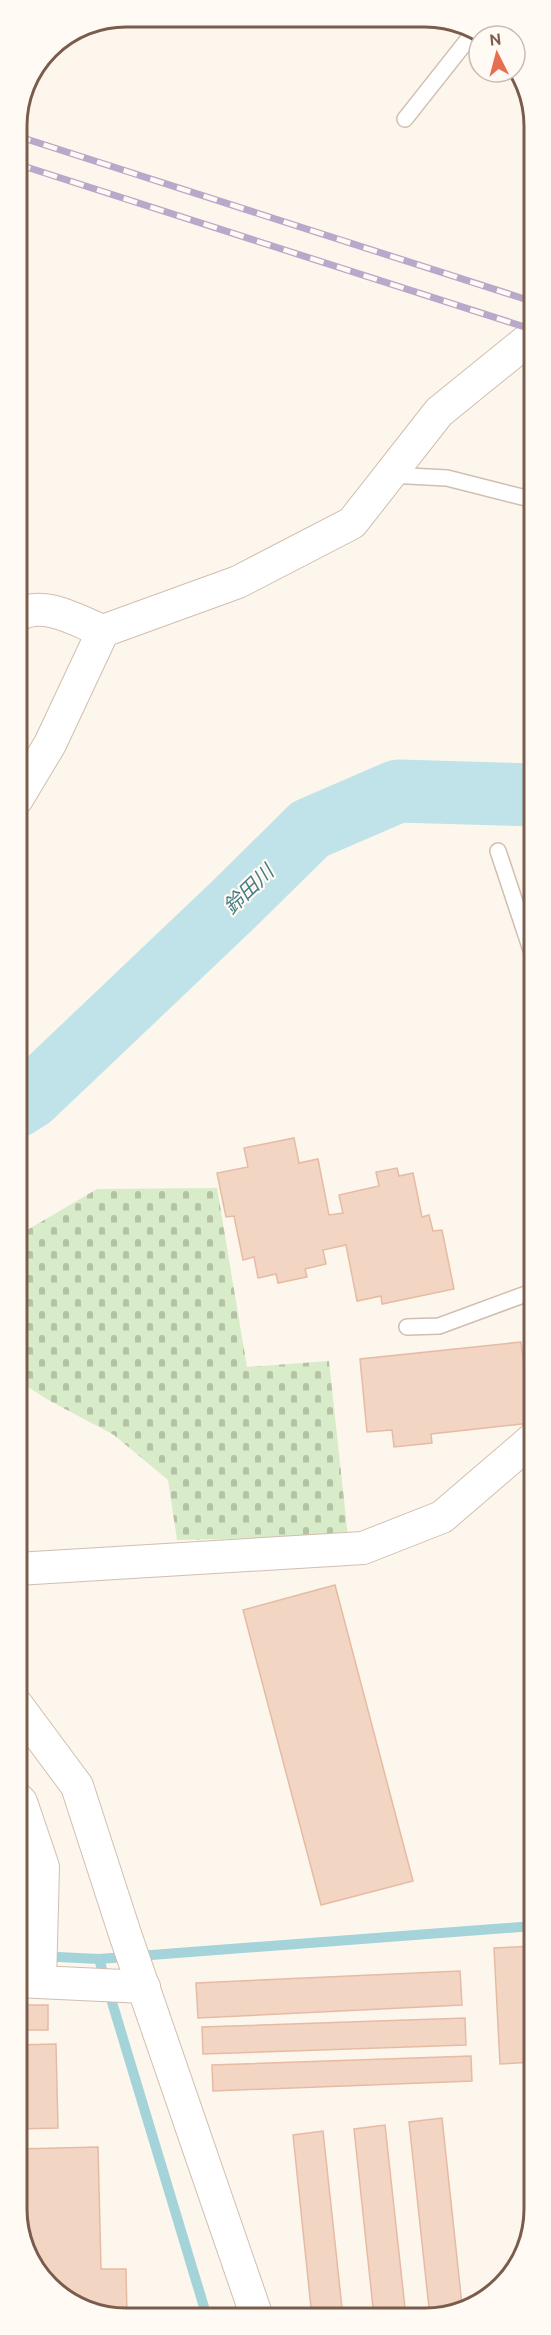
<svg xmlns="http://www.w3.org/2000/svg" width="551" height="2335" viewBox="0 0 551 2335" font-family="Ubuntu,'Noto Sans JP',sans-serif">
  <defs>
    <pattern id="cemetery-stones" width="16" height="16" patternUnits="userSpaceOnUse" patternTransform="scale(1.5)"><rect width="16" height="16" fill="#d8ecc9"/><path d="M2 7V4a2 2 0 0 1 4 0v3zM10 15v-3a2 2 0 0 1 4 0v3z" fill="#b4c2a5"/></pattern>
  </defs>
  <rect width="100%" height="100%" fill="#fdf6ec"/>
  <!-- cemetery -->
  <path fill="url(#cemetery-stones)" d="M217,1188L247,1367L329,1361L348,1537L177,1540L168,1480L114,1435L50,1401L17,1380V1236L97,1189Z"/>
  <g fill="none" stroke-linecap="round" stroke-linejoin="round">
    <!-- stream -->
    <g stroke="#a5d3da" stroke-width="10">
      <path d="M17,1955L99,1959L534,1926"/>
      <path d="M99,1959L207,2317"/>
    </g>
    <!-- river -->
    <path stroke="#bfe3e8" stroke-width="63" d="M17,1106L31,1097L235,903L310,829L398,791L534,795"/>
  </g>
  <!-- building -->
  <g fill="#f3d5c3" stroke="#e6bba3" stroke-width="1.5">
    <path d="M294,1138L299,1163L318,1159L329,1215L343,1213L339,1195L379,1186L376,1172L397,1168L399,1176L413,1173L422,1217L429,1215L433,1231L442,1230L454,1289L382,1304L381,1296L357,1301L346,1245L323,1250L326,1264L305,1269L307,1277L278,1283L276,1274L258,1278L254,1257L243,1260L234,1216L226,1217L217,1173L248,1167L244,1148Z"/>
    <path d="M521,1342L531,1423L431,1434L432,1443L394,1447L392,1430L367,1432L360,1359Z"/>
    <path d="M335,1585L413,1881L321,1905L243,1610Z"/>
    <path d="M534,1946V2062L500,2064L494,1948Z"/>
    <path d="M460,1971L462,2005L198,2018L196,1983Z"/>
    <rect x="17" y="2005" width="31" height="25"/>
    <path d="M465,2018L466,2045L203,2054L202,2027Z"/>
    <path d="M56,2044L58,2128L17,2129V2045Z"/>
    <path d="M471,2056L472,2081L213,2091L212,2065Z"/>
    <path d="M442,2118L462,2305L439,2318L430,2317L409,2122Z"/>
    <path d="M385,2125L406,2317H374L354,2129Z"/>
    <path d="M323,2131L343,2317H312L293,2135Z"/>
    <path d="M98,2147L101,2269H126L127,2316H105L48,2286L17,2223V2149Z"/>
  </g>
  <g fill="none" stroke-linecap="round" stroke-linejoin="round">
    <defs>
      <g id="lane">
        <path d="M405,119L473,33"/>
        <path d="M389,475L447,478L534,500"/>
        <path d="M498,851L534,959"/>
        <path d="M407,1327L439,1326L534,1291"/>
      </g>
      <g id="street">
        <path d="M17,616C43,599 77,621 103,631"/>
        <path d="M17,799L50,744L103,631L238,582L352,523L439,412L534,335"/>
        <path d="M17,1569L363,1548L442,1517L534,1438"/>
        <path d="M17,1705L77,1786L125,1934L257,2317"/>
        <path d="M17,1798L21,1802L43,1867L40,1982"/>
        <path d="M17,1981L144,1987"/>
      </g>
    </defs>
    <!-- lane casing -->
    <use href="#lane" stroke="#d1beb0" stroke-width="18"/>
    <!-- street casing -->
    <use href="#street" stroke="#d1beb0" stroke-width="34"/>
    <!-- lane -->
    <use href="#lane" stroke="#fff" stroke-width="15"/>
    <!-- street -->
    <use href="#street" stroke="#fff" stroke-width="32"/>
    <defs>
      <g id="rail">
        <path d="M17,136L534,302"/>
        <path d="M17,164L534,330"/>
      </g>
    </defs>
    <!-- rail casing -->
    <use href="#rail" stroke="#b9a8c9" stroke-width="7"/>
    <!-- rail -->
    <use href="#rail" stroke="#fffaf3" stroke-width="4.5" stroke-dasharray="14" stroke-linecap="butt"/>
  </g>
  <g text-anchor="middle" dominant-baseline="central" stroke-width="4.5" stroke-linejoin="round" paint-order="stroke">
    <!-- water labels -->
    <g font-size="20" font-style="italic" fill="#437c86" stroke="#fffaf3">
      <text transform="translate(248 889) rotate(-44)">鈴田川</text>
    </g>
  </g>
  <!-- crop -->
  <path d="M0 0H551V2335H0ZM126 27H425A99 99 0 0 1 524 126V2209A99 99 0 0 1 425 2308H126A99 99 0 0 1 27 2209V126A99 99 0 0 1 126 27Z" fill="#fffaf3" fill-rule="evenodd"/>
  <path fill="none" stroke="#7a5c4d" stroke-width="3" d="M126 27H425A99 99 0 0 1 524 126V2209A99 99 0 0 1 425 2308H126A99 99 0 0 1 27 2209V126A99 99 0 0 1 126 27Z"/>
  <!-- north arrow -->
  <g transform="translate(497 54) rotate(354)"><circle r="28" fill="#fffaf3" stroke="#cabbb1" stroke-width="1.5"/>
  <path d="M0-4.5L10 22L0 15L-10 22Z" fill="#e76f51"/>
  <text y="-9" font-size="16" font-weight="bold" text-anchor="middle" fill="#7a5c4d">N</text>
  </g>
</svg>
